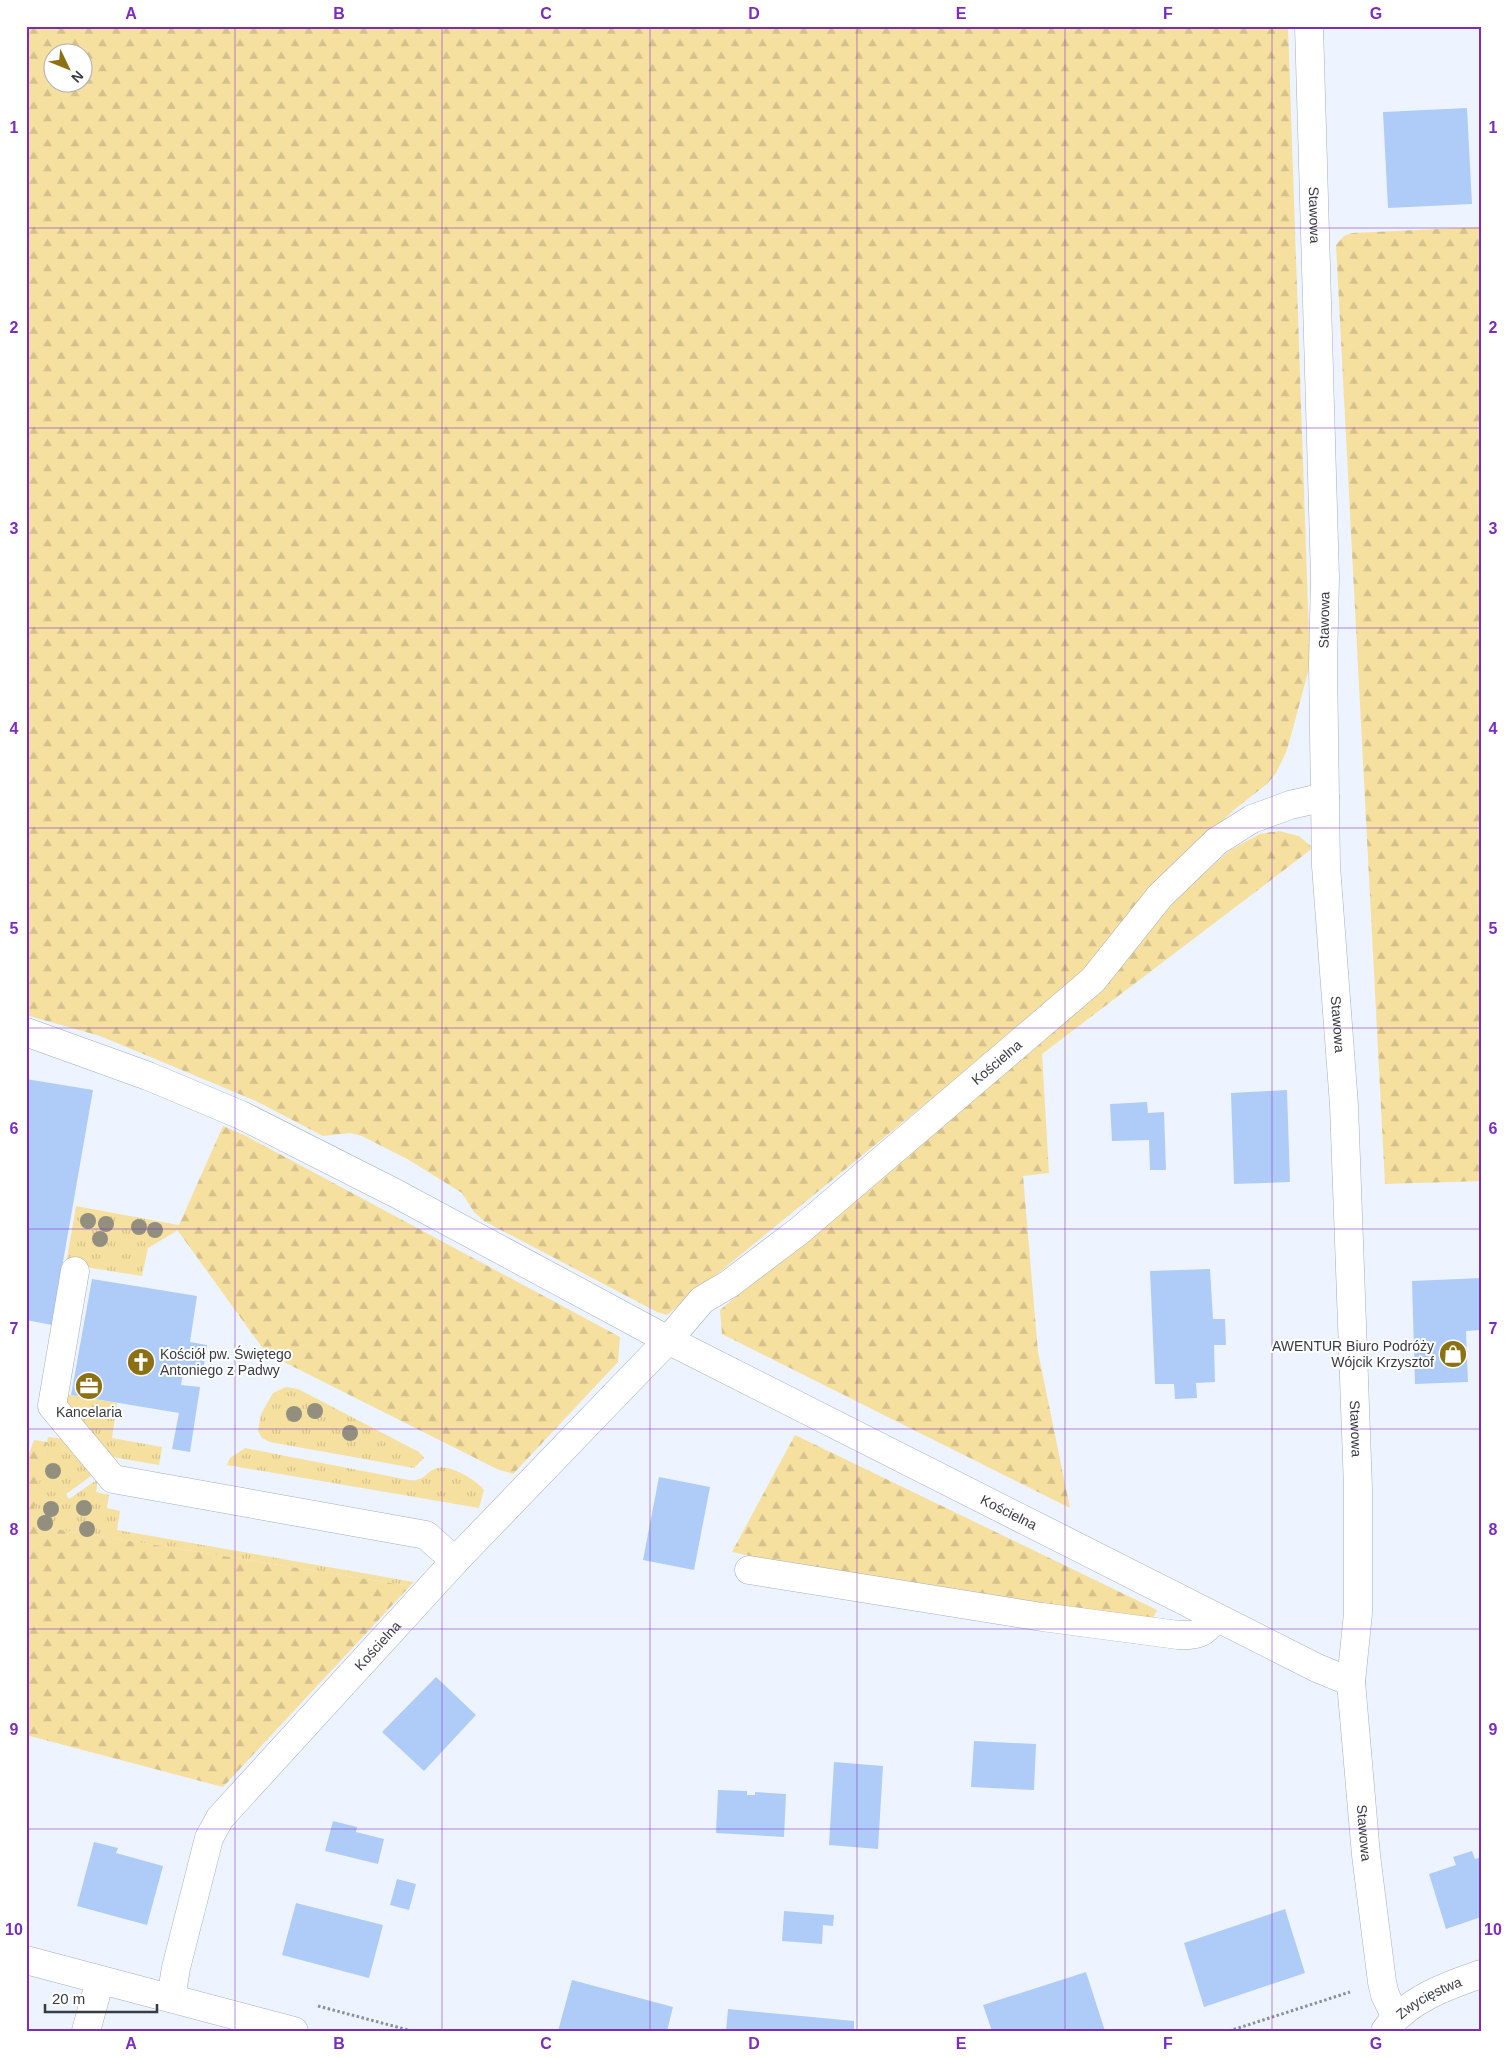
<svg xmlns="http://www.w3.org/2000/svg" width="1507" height="2057" viewBox="0 0 1507 2057" font-family="Helvetica,sans-serif">
  <defs>
    <pattern id="grass-tufts" width="24" height="20" patternUnits="userSpaceOnUse" patternTransform="scale(1.25)"><rect width="24" height="20" fill="#f6e0a0"/><path d="M3 7l-1-3M5 7V3M7 7l1-3M15 17l-1-3M17 17v-4M19 17l1-3" fill="none" stroke="#d4c18b"/></pattern>
    <pattern id="forest-firs" width="22" height="20" patternUnits="userSpaceOnUse" patternTransform="scale(1.25)"><rect width="22" height="20" fill="#f6e0a0"/><path d="M5 1l3.5 6h-7zM16 11l3.5 6h-7z" fill="#d4c18b"/></pattern>
  </defs>
  <rect width="100%" height="100%" fill="#edf4ff"/>
  <!-- grass -->
  <g fill="url(#grass-tufts)">
    <path d="M76,1206L173,1224L178,1230L148,1248L142,1276L66,1264Z"/>
    <path d="M286,1387L298,1389L419,1452L424,1458L414,1468L270,1442L262,1438L258,1431L261,1414L273,1393Z"/>
    <path d="M64,1394L117,1403L112,1438L162,1447L159,1465L106,1456L62,1403Z"/>
    <path d="M48,1437L65,1439L94,1474L66,1494L69,1499L98,1479L96,1492L109,1495L107,1508L120,1511L117,1530L414,1582L410,1586L30,1525Z"/>
    <path d="M245,1448L409,1480C426,1482 425,1471 438,1468C451,1465 476,1480 484,1490L479,1508L227,1465L230,1458Z"/>
  </g>
  <!-- forest -->
  <g fill="url(#forest-firs)" fill-rule="evenodd">
    <path d="M26,26H1288L1310,665L1287,750L1276,773L1267,784L1235,809L1201,841L1097,959L1061,993L667,1315L657,1312L484,1221L474,1212L462,1193L409,1160L362,1136L350,1133L323,1136L256,1101L100,1036L26,1015ZM52,52H82V82H52Z"/>
    <path d="M1481,227V1181L1385,1184L1336,245L1344,236L1352,233Z"/>
    <path d="M1279,831L1299,836L1313,848L1042,1054L1049,1173L1023,1176L1038,1352L1070,1508L722,1334L720,1310L1101,989L1148,930L1188,888L1230,850L1260,834Z"/>
    <path d="M223,1126L244,1135L620,1337L618,1362L513,1474L497,1469L270,1355L261,1346L173,1224L179,1225Z"/>
    <path d="M795,1435L1157,1610L1152,1620L832,1573L732,1552Z"/>
    <path d="M34,1440L47,1442L31,1525L410,1586L223,1787L26,1735V1462Z"/>
  </g>
  <!-- building -->
  <g fill="#afccf9">
    <path d="M1467,108L1472,204L1388,208L1383,112Z"/>
    <path d="M26,1079L93,1090L52,1325L26,1320Z"/>
    <path d="M1287,1090L1290,1182L1234,1184L1231,1093Z"/>
    <path d="M1147,1102L1148,1113L1164,1112L1166,1170H1150L1149,1140L1112,1141L1110,1104Z"/>
    <path d="M1210,1269L1213,1319H1225L1226,1345H1214L1215,1382L1196,1383L1197,1398L1175,1399L1174,1384H1155L1150,1271Z"/>
    <path d="M1481,1278V1330L1466,1331L1468,1382L1415,1384L1412,1281Z"/>
    <path d="M92,1279L197,1296L190,1342L207,1345L203,1371L184,1367L181,1385L200,1387L190,1452L172,1449L179,1413L71,1395Z"/>
    <path d="M659,1477L710,1487L694,1570L643,1560Z"/>
    <path d="M436,1677L476,1715L424,1771L382,1732Z"/>
    <path d="M974,1741L1036,1744L1034,1790L971,1787Z"/>
    <path d="M834,1762L883,1766L878,1849L829,1845Z"/>
    <path d="M718,1790L747,1791V1795H755V1792L786,1794L784,1837L716,1833Z"/>
    <path d="M333,1821L357,1827L356,1832L384,1839L378,1864L325,1851Z"/>
    <path d="M94,1842L118,1848L116,1853L163,1866L147,1925L77,1906Z"/>
    <path d="M1472,1851L1475,1859L1481,1857V1917L1446,1929L1429,1874L1456,1865L1453,1857Z"/>
    <path d="M397,1879L416,1884L409,1910L390,1905Z"/>
    <path d="M296,1903L383,1925L369,1978L282,1955Z"/>
    <path d="M1285,1909L1305,1973L1204,2007L1184,1943Z"/>
    <path d="M784,1911L834,1915L833,1926L823,1925L822,1944L782,1941Z"/>
    <path d="M1086,1972L1105,2031H992L983,2005Z"/>
    <path d="M572,1980L673,2007L667,2031H558Z"/>
    <path d="M728,2009L854,2021V2031H726Z"/>
  </g>
  <g fill="none" stroke-linecap="round" stroke-linejoin="round">
    <defs>
      <g id="minor">
        <path id="s1" d="M1309,26L1325,578L1323,664L1326,866L1344,1105L1358,1488V1613L1351,1682L1366,1855L1382,1982L1385,1995L1396,2017"/>
        <path id="s2" d="M26,1032L148,1076L241,1115L397,1194L668,1340L1317,1668L1351,1682"/>
        <path d="M75,1271L52,1406L113,1479L426,1535L455,1561"/>
        <path d="M749,1570L1042,1617L1178,1635C1199,1635 1203,1635 1216,1617"/>
        <path id="s3" d="M171,1998L176,1968L209,1838L220,1818L455,1561L668,1340L702,1300L729,1284L799,1231L1093,980L1160,896L1217,841L1252,819L1290,805L1325,797"/>
        <path d="M86,2031L100,1980"/>
      </g>
      <g id="major">
        <path d="M26,1960L294,2031"/>
        <path id="s4" d="M1385,2031C1407,2000 1446,1986 1481,1974"/>
      </g>
    </defs>
    <!-- minor casing -->
    <use href="#minor" stroke="#a6aebb" stroke-width="29"/>
    <!-- major casing -->
    <use href="#major" stroke="#a6aebb" stroke-width="29"/>
    <!-- path -->
    <g stroke="#8b8f98" stroke-width="3" stroke-dasharray="2.5 2.5" stroke-linecap="butt">
      <path d="M318,2006L412,2031"/>
      <path d="M1229,2031L1350,1992"/>
    </g>
    <!-- minor -->
    <use href="#minor" stroke="#fff" stroke-width="28"/>
    <!-- major -->
    <use href="#major" stroke="#fff" stroke-width="28"/>
  </g>
  <!-- trees -->
  <g fill="#938f7e">
    <circle cx="88" cy="1221" r="8"/>
    <circle cx="106" cy="1224" r="8"/>
    <circle cx="139" cy="1227" r="8"/>
    <circle cx="155" cy="1230" r="8"/>
    <circle cx="100" cy="1239" r="8"/>
    <circle cx="315" cy="1411" r="8"/>
    <circle cx="294" cy="1414" r="8"/>
    <circle cx="350" cy="1433" r="8"/>
    <circle cx="53" cy="1471" r="8"/>
    <circle cx="84" cy="1508" r="8"/>
    <circle cx="51" cy="1509" r="8"/>
    <circle cx="45" cy="1523" r="8"/>
    <circle cx="87" cy="1529" r="8"/>
  </g>
  <!-- grid -->
  <path fill="none" stroke="#7b2cbf" stroke-width="1" stroke-opacity="0.55" d="M235,26V2031M442,26V2031M650,26V2031M857,26V2031M1065,26V2031M1272,26V2031M26,228H1481M26,428H1481M26,628H1481M26,828H1481M26,1028H1481M26,1229H1481M26,1429H1481M26,1629H1481M26,1829H1481"/>
  <!-- icons -->
  <defs>
    <symbol id="shop-disc" viewBox="-11 -11 22 22"><circle r="9.5" fill="#8c7114" stroke="#fff"/><path d="M-5-2.5h2.3a2.7 3.5 0 0 1 5.4 0H5L5.5 6h-11ZM-1.5-2.5h3a1.5 2.3 0 0 0-3 0Z" fill="#fff"/></symbol>
    <symbol id="church-disc" viewBox="-11 -11 22 22"><circle r="9.5" fill="#8c7114" stroke="#fff"/><path d="M-1.2-6h2.4v3.5h3.3v2.4h-3.3V6h-2.4V-.1h-3.3v-2.4h3.3Z" fill="#fff"/></symbol>
    <symbol id="office-disc" viewBox="-11 -11 22 22"><circle r="9.5" fill="#8c7114" stroke="#fff"/><path d="M-6-3h4V-5.5h4V-3h4V5H-6ZM-1-4.5V-3h2v-1.5ZM-6 0V1H6V0Z" fill="#fff"/></symbol>
  </defs>
  <g fill-rule="evenodd">
    <use href="#shop-disc" x="1437" y="1338" width="32" height="32"/>
    <use href="#church-disc" x="125" y="1346" width="32" height="32"/>
    <use href="#office-disc" x="73" y="1370" width="32" height="32"/>
  </g>
  <g text-anchor="middle" dominant-baseline="central" stroke-width="4" stroke-linejoin="round" paint-order="stroke">
    <!-- street labels -->
    <g font-size="14" fill="#383b41" stroke="#fff">
      <text stroke="none"><textPath href="#s1" startOffset="189">Stawowa</textPath></text>
      <text transform="translate(1324 620) rotate(-89)">Stawowa</text>
      <text stroke="none"><textPath href="#s1" startOffset="999">Stawowa</textPath></text>
      <text stroke="none"><textPath href="#s3" startOffset="1274">Kościelna</textPath></text>
      <text stroke="none"><textPath href="#s1" startOffset="1404">Stawowa</textPath></text>
      <text stroke="none"><textPath href="#s2" startOffset="1095">Kościelna</textPath></text>
      <text stroke="none"><textPath href="#s3" startOffset="421">Kościelna</textPath></text>
      <text stroke="none"><textPath href="#s1" startOffset="1809">Stawowa</textPath></text>
      <text stroke="none"><textPath href="#s4" startOffset="56">Zwycięstwa</textPath></text>
    </g>
    <!-- poi labels -->
    <g font-size="14" fill="#383b41" stroke="#fff" text-anchor="end">
      <text x="1434" y="1346">AWENTUR Biuro Podróży<tspan x="1434" dy="16">Wójcik Krzysztof</tspan></text>
      <text x="160" y="1354" text-anchor="start">Kościół pw. Świętego<tspan x="160" dy="16">Antoniego z Padwy</tspan></text>
      <text x="89" y="1412" text-anchor="middle">Kancelaria</text>
    </g>
  </g>
  <!-- border -->
  <rect width="1507" height="2057" fill="none" stroke="#ffffff" stroke-width="55"/>
  <!-- north arrow -->
  <g transform="translate(68 68) rotate(133)"><circle r="24" fill="#ffffff" stroke="#afb1b3"/>
  <path d="M0-4L9 19L0 12L-9 19Z" fill="#8c7114"/>
  <text y="-8" font-size="14" font-weight="bold" text-anchor="middle" fill="#383b41">N</text>
  </g>
  <!-- scale -->
  <path d="M45 2004v8h112v-8" fill="none" stroke="#383b41" stroke-width="2.5"/>
  <text x="52" y="2004" font-size="15" fill="#383b41" stroke="#ffffff" stroke-width="4" paint-order="stroke">20 m</text>
  <rect x="28" y="28" width="1452" height="2002" fill="none" stroke="#7b2cbf" stroke-width="2"/>
  <g font-size="16" text-anchor="middle" font-weight="bold" fill="#7b2cbf">
    <text x="131" y="19">A</text>
    <text x="339" y="19">B</text>
    <text x="546" y="19">C</text>
    <text x="754" y="19">D</text>
    <text x="961" y="19">E</text>
    <text x="1168" y="19">F</text>
    <text x="1376" y="19">G</text>
    <text x="14" y="133">1</text>
    <text x="1493" y="133">1</text>
    <text x="14" y="333">2</text>
    <text x="1493" y="333">2</text>
    <text x="14" y="534">3</text>
    <text x="1493" y="534">3</text>
    <text x="14" y="734">4</text>
    <text x="1493" y="734">4</text>
    <text x="14" y="934">5</text>
    <text x="1493" y="934">5</text>
    <text x="14" y="1134">6</text>
    <text x="1493" y="1134">6</text>
    <text x="14" y="1334">7</text>
    <text x="1493" y="1334">7</text>
    <text x="14" y="1535">8</text>
    <text x="1493" y="1535">8</text>
    <text x="14" y="1735">9</text>
    <text x="1493" y="1735">9</text>
    <text x="14" y="1935">10</text>
    <text x="1493" y="1935">10</text>
    <text x="131" y="2049">A</text>
    <text x="339" y="2049">B</text>
    <text x="546" y="2049">C</text>
    <text x="754" y="2049">D</text>
    <text x="961" y="2049">E</text>
    <text x="1168" y="2049">F</text>
    <text x="1376" y="2049">G</text>
  </g>
</svg>
